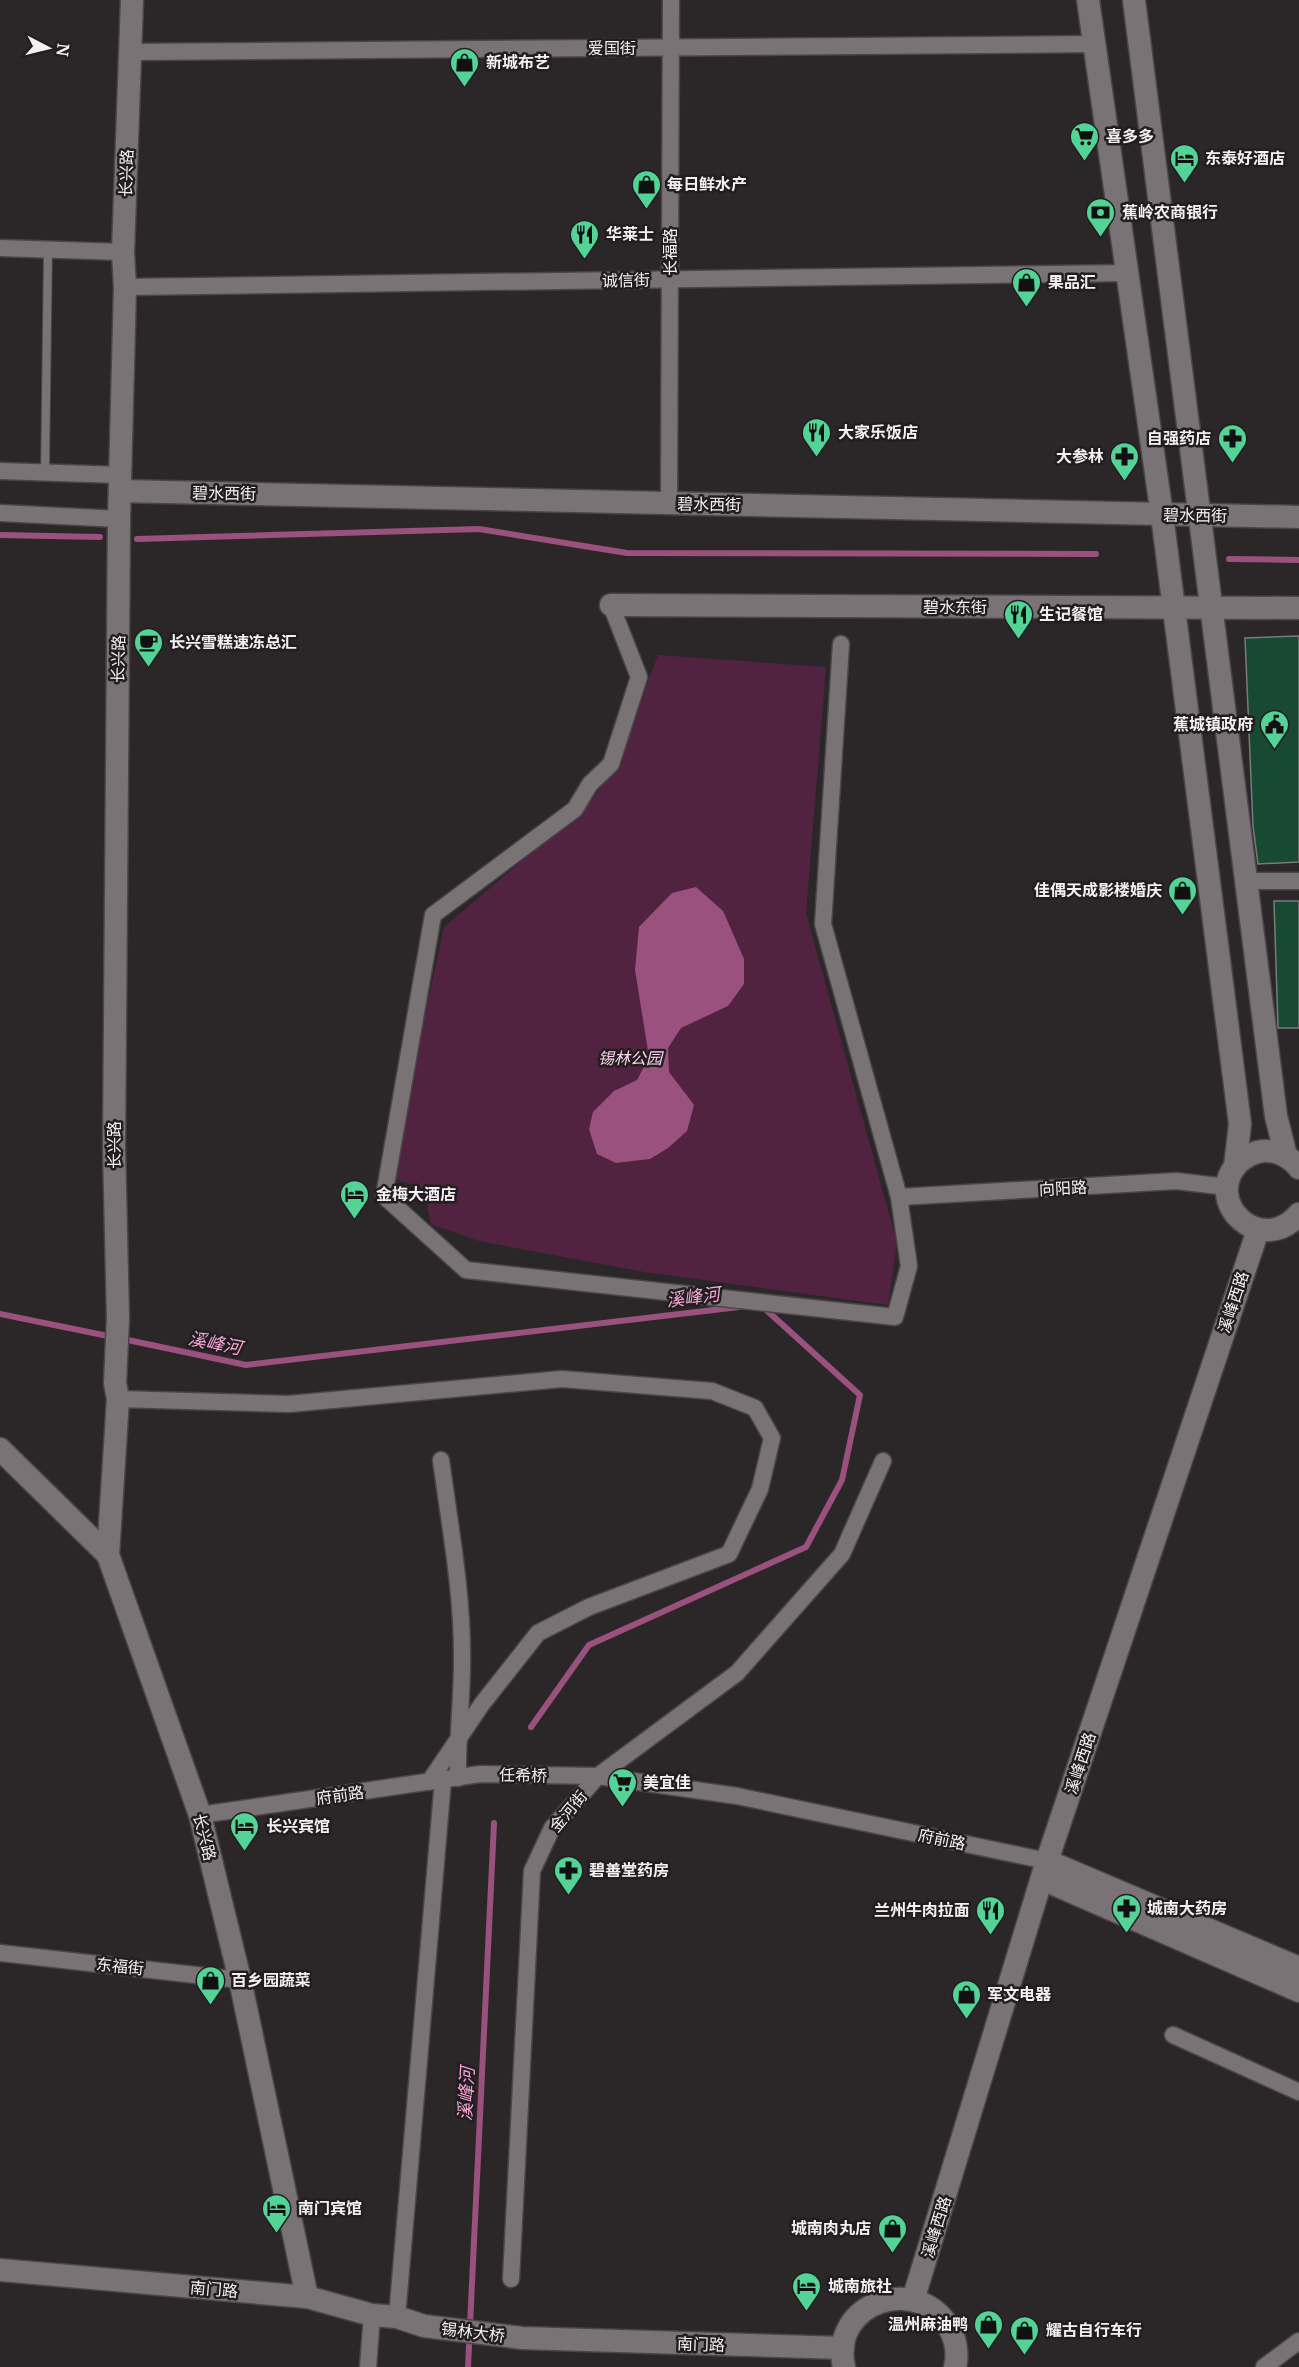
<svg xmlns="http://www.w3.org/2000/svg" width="1299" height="2367" viewBox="0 0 1299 2367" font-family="Merriweather,'Noto Sans SC',serif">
  <rect width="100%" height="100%" fill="#2b2729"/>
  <!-- green -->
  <path fill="#522340" d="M658,655L826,667L806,913L897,1243L888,1305L645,1272L479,1241L431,1224L424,1189L390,1177L444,927L591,802L621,754Z"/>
  <!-- water -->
  <path fill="#9a517d" d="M696,887L723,911L744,959V984L728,1006L681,1028L668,1048L669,1072L694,1105L687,1131L668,1148L650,1159L616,1163L597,1154L589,1129L593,1112L614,1091L637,1080L649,1057L635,970L639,927L672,893Z"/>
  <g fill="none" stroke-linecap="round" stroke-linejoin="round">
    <!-- stream -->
    <g stroke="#9a517d" stroke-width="6">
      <path d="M0,535L100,537"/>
      <path d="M137,539L479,529L627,553L1096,554"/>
      <path d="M1229,559L1299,560"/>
      <path d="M0,1314L113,1337"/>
      <path d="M123,1339L246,1365L739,1307"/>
      <path d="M531,1727L589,1645L806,1547L842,1480L860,1395L763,1307"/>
      <path d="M468,2367L494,1823"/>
    </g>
  </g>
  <!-- building -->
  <g fill="#184932" stroke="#777c79" stroke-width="1.5">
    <path d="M1299,636V862L1258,864L1253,826L1245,638Z"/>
    <path d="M1274,901H1299V1028H1278Z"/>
  </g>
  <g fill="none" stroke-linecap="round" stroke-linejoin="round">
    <defs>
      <path id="lane" d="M45,473L48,249"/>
      <g id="street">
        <path d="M131,52L1094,44"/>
        <path d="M0,248L123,252"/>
        <path d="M125,287L1127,273"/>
        <path d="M0,471L120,475"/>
        <path d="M669,503L671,0"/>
        <path d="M0,513L119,519"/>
        <path d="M611,605L639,677L611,764L590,784L575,809L433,915L384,1196L466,1270L895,1317L909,1266L899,1197L823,924L841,644"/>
        <path d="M1246,881H1299"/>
        <path d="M899,1197L1176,1181L1227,1187"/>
        <path d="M118,1399L289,1404L562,1379L712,1391L755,1408L772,1438L760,1489L729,1554L589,1607L538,1633L482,1704L429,1782"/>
        <path d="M441,1460C450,1527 463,1595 462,1662C462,1701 457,1739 458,1778"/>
        <path d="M200,1815L480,1774L598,1776L737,1796L1047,1861"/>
        <path d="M0,1953L240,1980"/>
        <path d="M1173,2035L1299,2092"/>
        <path d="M511,2279L532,1871L552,1828L598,1776L737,1673L842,1554L883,1461"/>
        <path d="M397,2317L443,1780"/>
        <path d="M368,2367L372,2315"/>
        <path d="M1264,2367L1299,2341"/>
      </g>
      <g id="secondary">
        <path d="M132,0L123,252L125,287L119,519L114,1148L118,1318L115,1383L118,1399L108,1555L200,1815L240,1980L307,2297"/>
        <path d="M1088,0L1162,515L1240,1124L1235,1167"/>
        <path d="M1134,0L1276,1116L1286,1156"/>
        <path d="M120,491L1299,517"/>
        <path d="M611,605L1299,608"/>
        <path d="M1299,1168C1291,1157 1277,1150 1263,1151C1253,1152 1245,1157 1238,1163C1202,1202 1261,1258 1299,1214"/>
        <path d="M0,1449L108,1555"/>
        <path d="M1047,1861L1299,1968"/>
        <path d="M1042,1879L1299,1991"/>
        <path d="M0,2270L307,2297L372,2315L397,2317L424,2326L522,2338L843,2348"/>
        <path d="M913,2300L1047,1861L1258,1230"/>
        <path d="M844,2367C829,2302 920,2271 951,2331C956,2342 958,2356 955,2367"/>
      </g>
    </defs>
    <!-- lane casing -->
    <use href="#lane" stroke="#4a4648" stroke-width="10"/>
    <!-- street casing -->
    <use href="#street" stroke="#4a4648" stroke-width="19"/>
    <!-- secondary casing -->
    <use href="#secondary" stroke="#4a4648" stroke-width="25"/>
    <!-- lane -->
    <use href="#lane" stroke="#797376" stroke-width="8"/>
    <!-- street -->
    <use href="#street" stroke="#797376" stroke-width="16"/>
    <!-- secondary -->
    <use href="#secondary" stroke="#797376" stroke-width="22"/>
  </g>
  <!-- icons -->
  <defs>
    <symbol id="shop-pin" viewBox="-11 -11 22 30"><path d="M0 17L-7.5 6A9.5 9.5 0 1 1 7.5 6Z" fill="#53d396" stroke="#221d20"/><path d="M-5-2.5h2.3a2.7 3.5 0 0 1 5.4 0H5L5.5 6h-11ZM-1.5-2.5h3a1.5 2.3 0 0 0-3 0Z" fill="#111"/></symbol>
    <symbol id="supermarket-pin" viewBox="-11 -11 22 30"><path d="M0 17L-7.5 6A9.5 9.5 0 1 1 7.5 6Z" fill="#53d396" stroke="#221d20"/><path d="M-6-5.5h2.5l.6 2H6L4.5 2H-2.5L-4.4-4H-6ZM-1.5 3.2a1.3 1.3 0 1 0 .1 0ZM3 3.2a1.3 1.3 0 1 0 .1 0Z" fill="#111"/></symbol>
    <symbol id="hotel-pin" viewBox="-11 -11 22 30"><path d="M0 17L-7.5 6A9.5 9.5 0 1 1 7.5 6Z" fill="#53d396" stroke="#221d20"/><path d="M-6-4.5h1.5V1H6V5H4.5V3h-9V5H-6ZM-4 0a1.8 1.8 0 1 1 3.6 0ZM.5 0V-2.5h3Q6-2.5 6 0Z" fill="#111"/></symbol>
    <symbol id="bank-pin" viewBox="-11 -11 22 30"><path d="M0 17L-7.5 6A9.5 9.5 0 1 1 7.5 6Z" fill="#53d396" stroke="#221d20"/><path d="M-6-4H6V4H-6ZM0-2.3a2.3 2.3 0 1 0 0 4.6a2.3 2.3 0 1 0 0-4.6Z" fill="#111"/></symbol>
    <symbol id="restaurant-pin" viewBox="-11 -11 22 30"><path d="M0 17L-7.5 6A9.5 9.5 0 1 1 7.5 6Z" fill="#53d396" stroke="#221d20"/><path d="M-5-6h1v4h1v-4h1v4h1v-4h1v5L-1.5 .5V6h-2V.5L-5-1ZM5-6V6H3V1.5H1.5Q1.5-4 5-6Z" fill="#111"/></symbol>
    <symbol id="pharmacy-pin" viewBox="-11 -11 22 30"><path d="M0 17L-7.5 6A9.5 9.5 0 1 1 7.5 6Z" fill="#53d396" stroke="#221d20"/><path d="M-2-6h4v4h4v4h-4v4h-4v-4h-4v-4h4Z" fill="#111"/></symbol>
    <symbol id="cafe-pin" viewBox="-11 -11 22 30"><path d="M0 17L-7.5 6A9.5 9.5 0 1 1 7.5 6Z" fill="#53d396" stroke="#221d20"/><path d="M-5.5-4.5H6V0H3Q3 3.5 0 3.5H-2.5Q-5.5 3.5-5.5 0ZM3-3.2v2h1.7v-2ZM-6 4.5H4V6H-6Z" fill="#111"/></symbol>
    <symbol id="civic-pin" viewBox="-11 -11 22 30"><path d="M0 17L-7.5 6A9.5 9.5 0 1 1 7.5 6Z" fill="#53d396" stroke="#221d20"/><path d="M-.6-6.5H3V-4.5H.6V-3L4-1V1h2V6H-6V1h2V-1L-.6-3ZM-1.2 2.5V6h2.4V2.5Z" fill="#111"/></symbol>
  </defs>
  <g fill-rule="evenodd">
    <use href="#shop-pin" x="448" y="46" width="33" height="45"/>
    <use href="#supermarket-pin" x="1068" y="120" width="33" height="45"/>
    <use href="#hotel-pin" x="1168" y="142" width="33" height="45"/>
    <use href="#shop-pin" x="630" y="168" width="33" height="45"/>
    <use href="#bank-pin" x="1084" y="196" width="33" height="45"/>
    <use href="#restaurant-pin" x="568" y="218" width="33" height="45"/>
    <use href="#shop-pin" x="1010" y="266" width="33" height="45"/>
    <use href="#restaurant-pin" x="800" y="416" width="33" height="45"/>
    <use href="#pharmacy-pin" x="1216" y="422" width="33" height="45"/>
    <use href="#pharmacy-pin" x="1108" y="440" width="33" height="45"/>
    <use href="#restaurant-pin" x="1002" y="598" width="33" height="45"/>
    <use href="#cafe-pin" x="132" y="626" width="33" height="45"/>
    <use href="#civic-pin" x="1258" y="708" width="33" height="45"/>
    <use href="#shop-pin" x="1166" y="874" width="33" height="45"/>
    <use href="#hotel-pin" x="338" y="1178" width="33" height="45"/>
    <use href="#supermarket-pin" x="606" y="1766" width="33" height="45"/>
    <use href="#hotel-pin" x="228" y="1810" width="33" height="45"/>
    <use href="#pharmacy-pin" x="552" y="1854" width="33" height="45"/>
    <use href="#pharmacy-pin" x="1110" y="1892" width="33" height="45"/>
    <use href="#restaurant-pin" x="974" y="1894" width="33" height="45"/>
    <use href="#shop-pin" x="194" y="1964" width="33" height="45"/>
    <use href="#shop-pin" x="950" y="1978" width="33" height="45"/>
    <use href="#hotel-pin" x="260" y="2192" width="33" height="45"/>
    <use href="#shop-pin" x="876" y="2212" width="33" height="45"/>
    <use href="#hotel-pin" x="790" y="2270" width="33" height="45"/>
    <use href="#shop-pin" x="972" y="2308" width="33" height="45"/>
    <use href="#shop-pin" x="1008" y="2314" width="33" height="45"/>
  </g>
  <g text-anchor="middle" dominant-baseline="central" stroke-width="5" stroke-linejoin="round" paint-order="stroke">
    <!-- street labels -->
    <g font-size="16" fill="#f4f0f2" stroke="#221d20">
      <text x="612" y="48">爱国街</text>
      <text transform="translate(126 173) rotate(-88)">长兴路</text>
      <text transform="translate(670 252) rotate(-90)">长福路</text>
      <text transform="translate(626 280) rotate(-1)">诚信街</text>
      <text transform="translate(224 493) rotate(1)">碧水西街</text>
      <text transform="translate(709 504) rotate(1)">碧水西街</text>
      <text transform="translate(1195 515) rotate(1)">碧水西街</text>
      <text x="955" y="607">碧水东街</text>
      <text transform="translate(118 659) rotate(-89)">长兴路</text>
      <text transform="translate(114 1145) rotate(-90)">长兴路</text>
      <text transform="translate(1063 1188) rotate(-3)">向阳路</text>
      <text transform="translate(1233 1302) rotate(-72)">溪峰西路</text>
      <text transform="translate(1080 1763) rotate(-72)">溪峰西路</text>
      <text transform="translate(523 1775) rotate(1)">任希桥</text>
      <text transform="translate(340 1795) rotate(-8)">府前路</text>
      <text transform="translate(568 1811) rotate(-50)">金河街</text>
      <text transform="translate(205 1837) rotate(76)">长兴路</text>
      <text transform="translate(942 1839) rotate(12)">府前路</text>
      <text transform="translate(120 1966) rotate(6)">东福街</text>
      <text transform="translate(936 2227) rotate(-73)">溪峰西路</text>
      <text transform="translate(214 2289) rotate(5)">南门路</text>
      <text transform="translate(473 2332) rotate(7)">锡林大桥</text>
      <text transform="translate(701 2344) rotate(2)">南门路</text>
    </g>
    <!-- poi labels -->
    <g font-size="16" font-weight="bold" fill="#f4f0f2" stroke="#221d20" text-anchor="start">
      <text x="486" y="62">新城布艺</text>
      <text x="1106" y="136">喜多多</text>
      <text x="1205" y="158">东泰好酒店</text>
      <text x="667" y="184">每日鲜水产</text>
      <text x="1122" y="212">蕉岭农商银行</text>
      <text x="606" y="234">华莱士</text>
      <text x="1048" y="282">果品汇</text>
      <text x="838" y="432">大家乐饭店</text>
      <text x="1211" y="438" text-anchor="end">自强药店</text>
      <text x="1104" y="456" text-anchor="end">大参林</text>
      <text x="1039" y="614">生记餐馆</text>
      <text x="169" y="642">长兴雪糕速冻总汇</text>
      <text x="1253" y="724" text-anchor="end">蕉城镇政府</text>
      <text x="1162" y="890" text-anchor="end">佳偶天成影楼婚庆</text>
      <text x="376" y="1194">金梅大酒店</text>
      <text x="643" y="1782">美宜佳</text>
      <text x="266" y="1826">长兴宾馆</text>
      <text x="589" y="1870">碧善堂药房</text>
      <text x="1147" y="1908">城南大药房</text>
      <text x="970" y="1910" text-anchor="end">兰州牛肉拉面</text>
      <text x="231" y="1980">百乡园蔬菜</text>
      <text x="987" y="1994">军文电器</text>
      <text x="298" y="2208">南门宾馆</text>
      <text x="871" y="2228" text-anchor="end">城南肉丸店</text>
      <text x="828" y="2286">城南旅社</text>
      <text x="968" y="2324" text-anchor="end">温州麻油鸭</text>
      <text x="1046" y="2330">耀古自行车行</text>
    </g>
    <!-- park labels -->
    <g font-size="16" font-style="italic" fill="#fed3eb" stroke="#221d20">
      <text x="630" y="1058">锡林公园</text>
    </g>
    <!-- water labels -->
    <g font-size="18" font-style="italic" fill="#f7a5d5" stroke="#221d20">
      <text transform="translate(693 1297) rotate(-7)">溪峰河</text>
      <text transform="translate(215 1343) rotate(11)">溪峰河</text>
      <text transform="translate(466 2094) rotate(-87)">溪峰河</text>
    </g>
  </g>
  <!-- north arrow -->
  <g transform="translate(48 48) rotate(97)" stroke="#221d20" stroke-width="4.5" paint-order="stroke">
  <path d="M0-4.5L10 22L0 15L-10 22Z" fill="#f4f0f2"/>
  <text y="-9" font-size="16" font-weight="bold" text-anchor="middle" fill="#f4f0f2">N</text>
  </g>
</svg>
